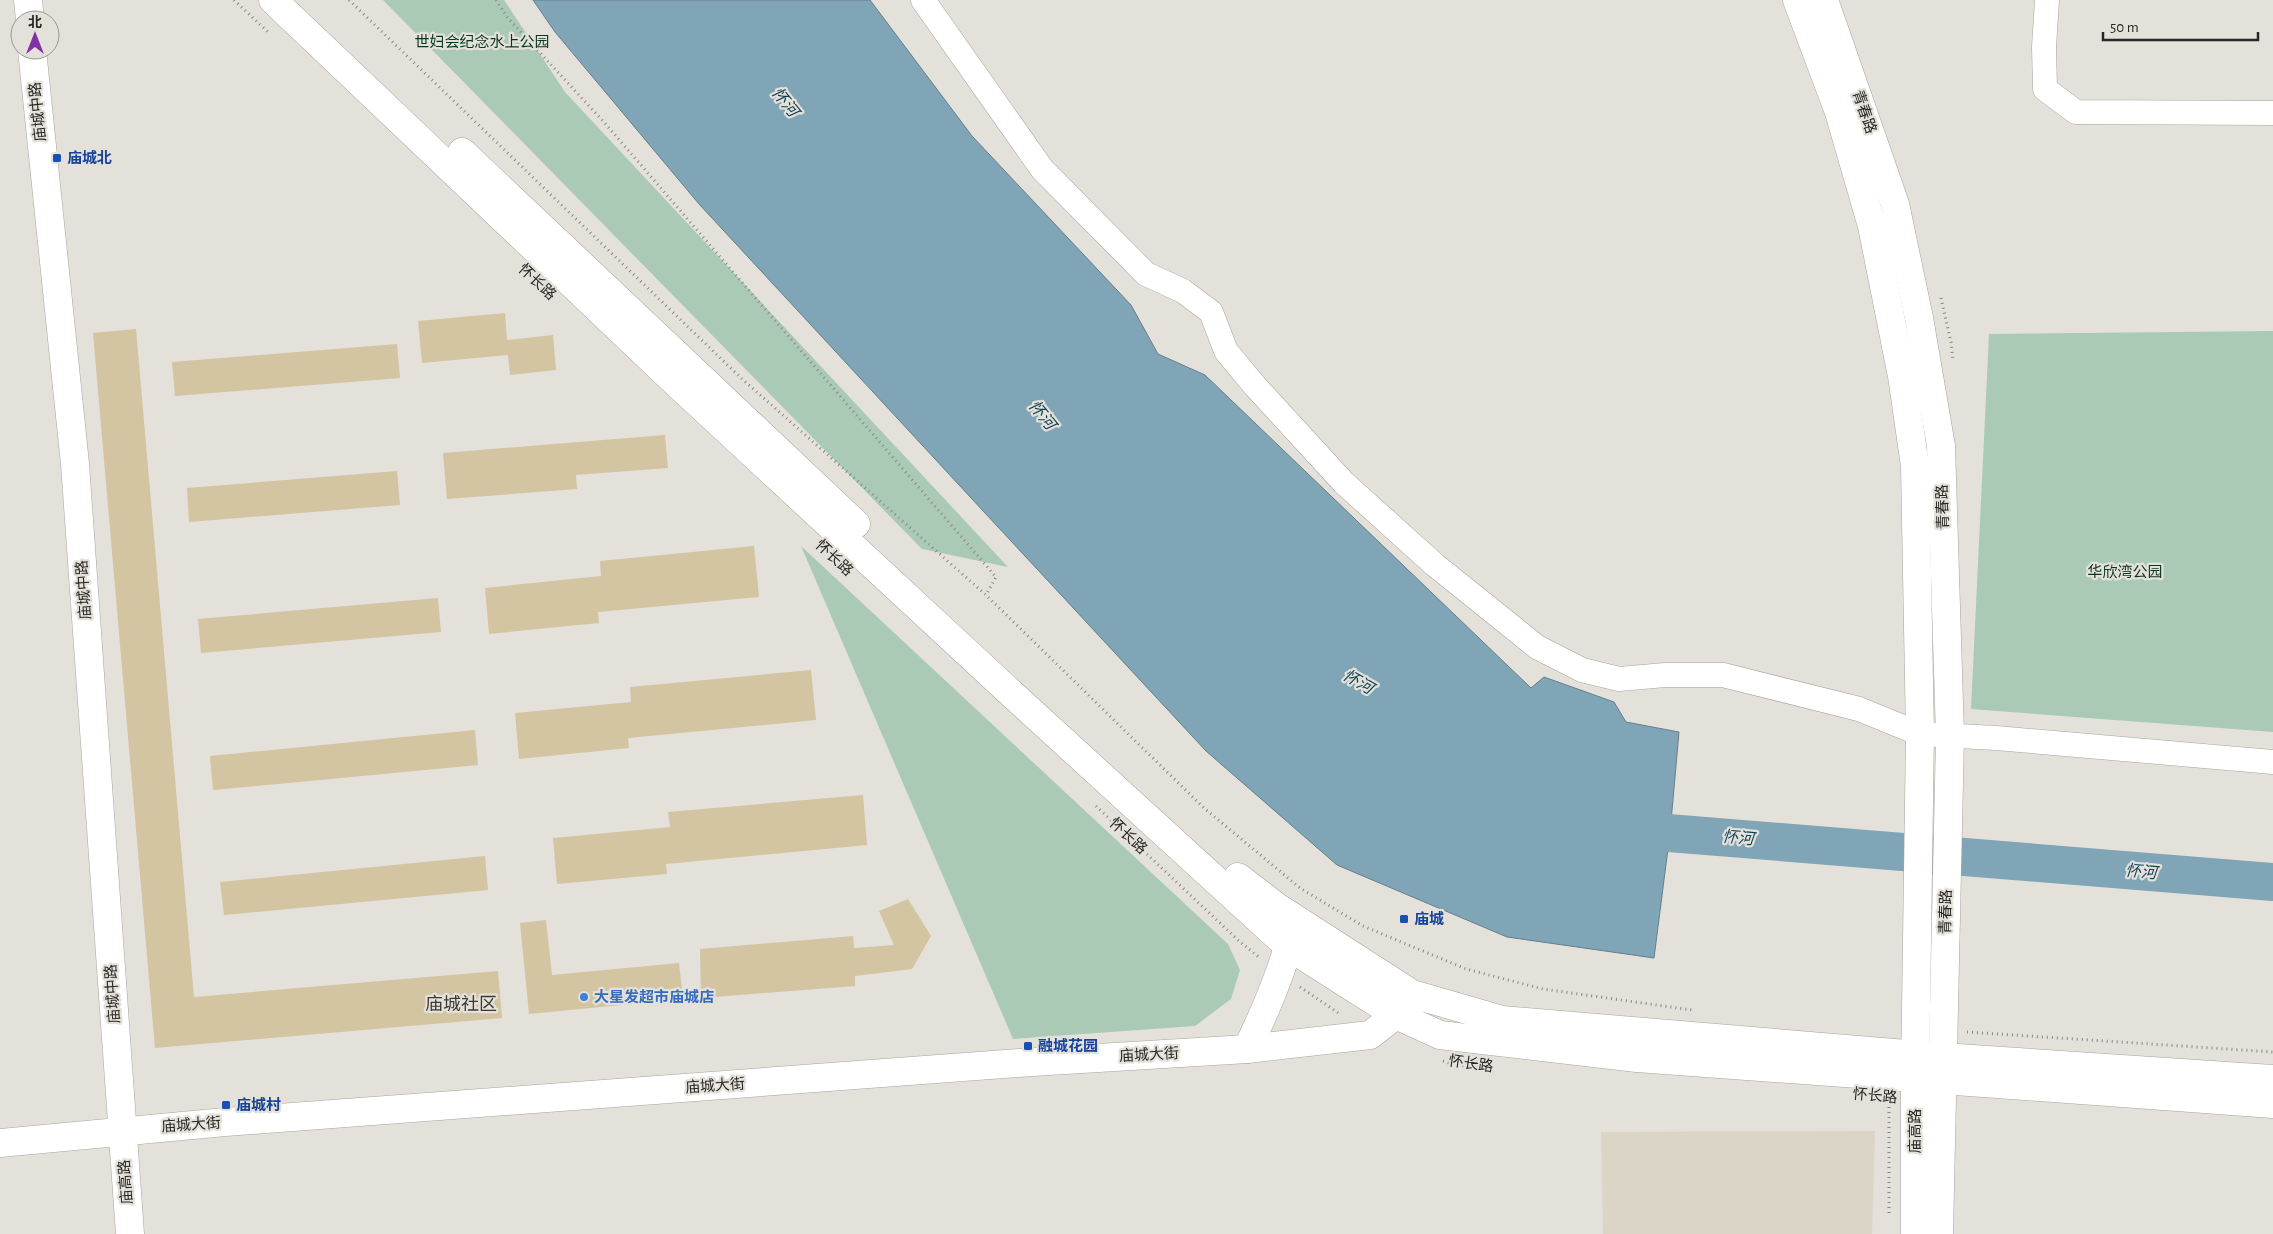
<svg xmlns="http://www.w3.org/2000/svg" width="2273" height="1234" viewBox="0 0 2273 1234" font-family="'Alegreya Sans','Noto Sans SC',sans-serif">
  <rect width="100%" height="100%" fill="#e4e1da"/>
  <!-- built -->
  <path fill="#dad5c7" d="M1875,1131L1872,1234H1603L1601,1132Z"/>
  <!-- green -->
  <g fill="#abcab6">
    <path d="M383,0H504L565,92L1008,567L922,549Z"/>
    <path d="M2273,331V732L1971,709L1989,334Z"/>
    <path d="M801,546L1228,944L1240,970L1231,999L1195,1026L1013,1039Z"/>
  </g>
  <!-- water -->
  <path fill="#80a5b7" stroke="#667f8b" d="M533,0H870L972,136L1131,305L1158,354L1205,375L1531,688L1544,677L1614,702L1626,722L1679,732L1670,833L1654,958L1507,937L1337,865L1206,751L972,499L699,204L555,32Z"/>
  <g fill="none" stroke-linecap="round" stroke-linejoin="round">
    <!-- river -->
    <path stroke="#80a5b7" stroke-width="38" d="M1619,829L2273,882"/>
  </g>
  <!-- building -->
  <g fill="#d3c4a2">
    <path d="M505,313L507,340L553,335L556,370L510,375L508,355L422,363L418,321Z"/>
    <path d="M136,329L194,997L498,971L502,1018L155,1048L93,333Z"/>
    <path d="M397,344L400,378L175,396L172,362Z"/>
    <path d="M665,435L668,468L576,475L577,489L447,499L443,453Z"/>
    <path d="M397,471L400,505L189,522L187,488Z"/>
    <path d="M754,546L759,597L598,612L599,623L489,634L485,588L601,576L600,561Z"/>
    <path d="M438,598L441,632L201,653L198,619Z"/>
    <path d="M811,670L816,720L628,738L629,748L519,759L515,713L631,702L630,687Z"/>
    <path d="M475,730L478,765L213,790L210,756Z"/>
    <path d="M863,795L867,845L666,864L667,874L557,884L553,838L670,827L668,812Z"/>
    <path d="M485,856L488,890L224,915L220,882Z"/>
    <path d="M908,899L931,936L912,969L855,976V986L701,998L700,949L853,936L854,948L894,945L879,911Z"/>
    <path d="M546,920L552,975L679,963L683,999L529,1014L520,923Z"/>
  </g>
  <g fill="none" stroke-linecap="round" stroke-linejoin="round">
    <defs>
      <g id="street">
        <path d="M923,0L1042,169L1146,274L1183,291L1211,312L1226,351L1255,386L1344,483L1435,565L1537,647L1582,670L1619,679L1665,675H1723L1859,709L1920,734L1996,738L2273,762"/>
        <path d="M2047,0L2044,47L2045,89L2076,112L2273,113"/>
      </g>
      <g id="secondary">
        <path d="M28,0L30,20"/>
        <path d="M1797,0L1839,112L1872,226L1902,376L1915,466L1920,734L1915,1077V1234"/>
        <path d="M1824,0L1895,204L1919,318L1941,446L1950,736L1939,1234"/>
        <path d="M32,50L75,464L130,1234"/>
        <path d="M1247,1049C1266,1010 1284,968 1294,925"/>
        <path d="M0,1143L225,1122L1032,1062L1247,1049L1370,1035L1396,1015L1410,996"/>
      </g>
      <g id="primary">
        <path d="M273,0L673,380L1014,696L1289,947L1396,1015L1440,1035L1637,1058L2273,1104"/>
        <path d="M462,152L856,524"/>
        <path d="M1238,877L1277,907L1412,994L1502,1020L1942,1057L2273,1079"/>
      </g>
    </defs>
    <!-- street casing -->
    <use href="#street" stroke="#a6a49d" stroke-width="25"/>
    <!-- secondary casing -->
    <use href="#secondary" stroke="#a6a49d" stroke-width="29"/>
    <!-- primary casing -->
    <use href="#primary" stroke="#a6a49d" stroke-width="29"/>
    <!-- path -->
    <g stroke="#898782" stroke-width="3" stroke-dasharray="1 4" stroke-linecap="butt">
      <path d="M234,0L268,32"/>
      <path d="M349,0L741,378L986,595L1204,808L1300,888L1363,926L1466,969L1543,989L1692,1010"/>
      <path d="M496,0L507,17L603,121L996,577L986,595"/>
      <path d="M1941,298L1951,342L1953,361"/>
      <path d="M1096,806L1239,941L1260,958"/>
      <path d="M1300,987L1340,1014"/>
      <path d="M1967,1032L2273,1052"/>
      <path d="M1443,1061L1454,1065L1496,1068"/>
      <path d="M1889,1213V1102"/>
    </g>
    <!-- street -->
    <use href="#street" stroke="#fff" stroke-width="24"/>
    <!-- secondary -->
    <use href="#secondary" stroke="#fff" stroke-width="28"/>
    <!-- primary -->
    <use href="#primary" stroke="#fff" stroke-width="28"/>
  </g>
  <!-- markers -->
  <g fill="#1a4fb4" stroke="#e4e1da" stroke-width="2">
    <rect x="52" y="153" width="10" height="10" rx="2.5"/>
    <rect x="1399" y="914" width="10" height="10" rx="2.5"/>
    <rect x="1023" y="1041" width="10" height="10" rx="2.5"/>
    <rect x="221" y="1100" width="10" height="10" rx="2.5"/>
  </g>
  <circle fill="#3f7fe0" stroke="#e4e1da" stroke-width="2" cx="584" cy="997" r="5"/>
  <g text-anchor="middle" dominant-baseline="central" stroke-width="4.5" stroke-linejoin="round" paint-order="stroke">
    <!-- park labels -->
    <g font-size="15" fill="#08361f" stroke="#e4e1da">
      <text x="482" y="42">世妇会纪念水上公园</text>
      <text x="2125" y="572">华欣湾公园</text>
    </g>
    <!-- street labels -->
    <g font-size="15" fill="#282725" stroke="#e4e1da">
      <text transform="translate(38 112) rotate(-96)">庙城中路</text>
      <text transform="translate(1864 112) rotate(71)">青春路</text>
      <text transform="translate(537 282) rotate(43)">怀长路</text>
      <text transform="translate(1943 507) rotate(-92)">青春路</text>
      <text transform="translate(834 558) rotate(43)">怀长路</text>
      <text transform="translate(84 590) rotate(-94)">庙城中路</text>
      <text transform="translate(1128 836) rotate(43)">怀长路</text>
      <text transform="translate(1946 912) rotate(-89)">青春路</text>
      <text transform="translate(113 994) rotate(-94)">庙城中路</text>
      <text transform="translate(1149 1055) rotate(-3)">庙城大街</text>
      <text transform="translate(1471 1064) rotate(8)">怀长路</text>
      <text transform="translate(715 1086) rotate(-4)">庙城大街</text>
      <text transform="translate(1875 1096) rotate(5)">怀长路</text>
      <text transform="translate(191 1125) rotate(-4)">庙城大街</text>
      <text transform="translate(1915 1131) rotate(-90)">庙高路</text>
      <text transform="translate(126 1182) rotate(-94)">庙高路</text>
    </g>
    <!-- transit labels -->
    <g font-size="15" font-weight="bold" fill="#164399" stroke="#e4e1da" text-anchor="start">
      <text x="67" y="158">庙城北</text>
      <text x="1414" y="919">庙城</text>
      <text x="1038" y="1046">融城花园</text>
      <text x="236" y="1105">庙城村</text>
    </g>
    <!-- shop labels -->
    <g font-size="15" font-weight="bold" fill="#366cbe" stroke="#e4e1da" text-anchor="start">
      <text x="594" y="997">大星发超市庙城店</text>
    </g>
    <!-- water labels -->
    <g font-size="16" font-style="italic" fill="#0c3f54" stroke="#e4e1da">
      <text transform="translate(785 102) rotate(51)">怀河</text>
      <text transform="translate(1042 415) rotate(51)">怀河</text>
      <text transform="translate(1358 682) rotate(30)">怀河</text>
      <text transform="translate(1738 838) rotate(5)">怀河</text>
      <text transform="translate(2141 872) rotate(5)">怀河</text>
    </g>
    <!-- quarter labels -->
    <g font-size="18" fill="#3c3934" stroke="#e4e1da">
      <text x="461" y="1005">庙城社区</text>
    </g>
  </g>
  <!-- north arrow -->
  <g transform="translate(35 35)"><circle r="24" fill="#e4e1da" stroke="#999792"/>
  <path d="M0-4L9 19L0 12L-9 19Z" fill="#8033a4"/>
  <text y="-8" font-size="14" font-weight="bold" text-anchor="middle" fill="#282725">北</text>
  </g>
  <!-- scale -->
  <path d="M2103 32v8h155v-8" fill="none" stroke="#282725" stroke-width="2.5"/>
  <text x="2110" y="32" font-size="15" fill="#282725" stroke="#e4e1da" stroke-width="4" paint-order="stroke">50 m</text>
</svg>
